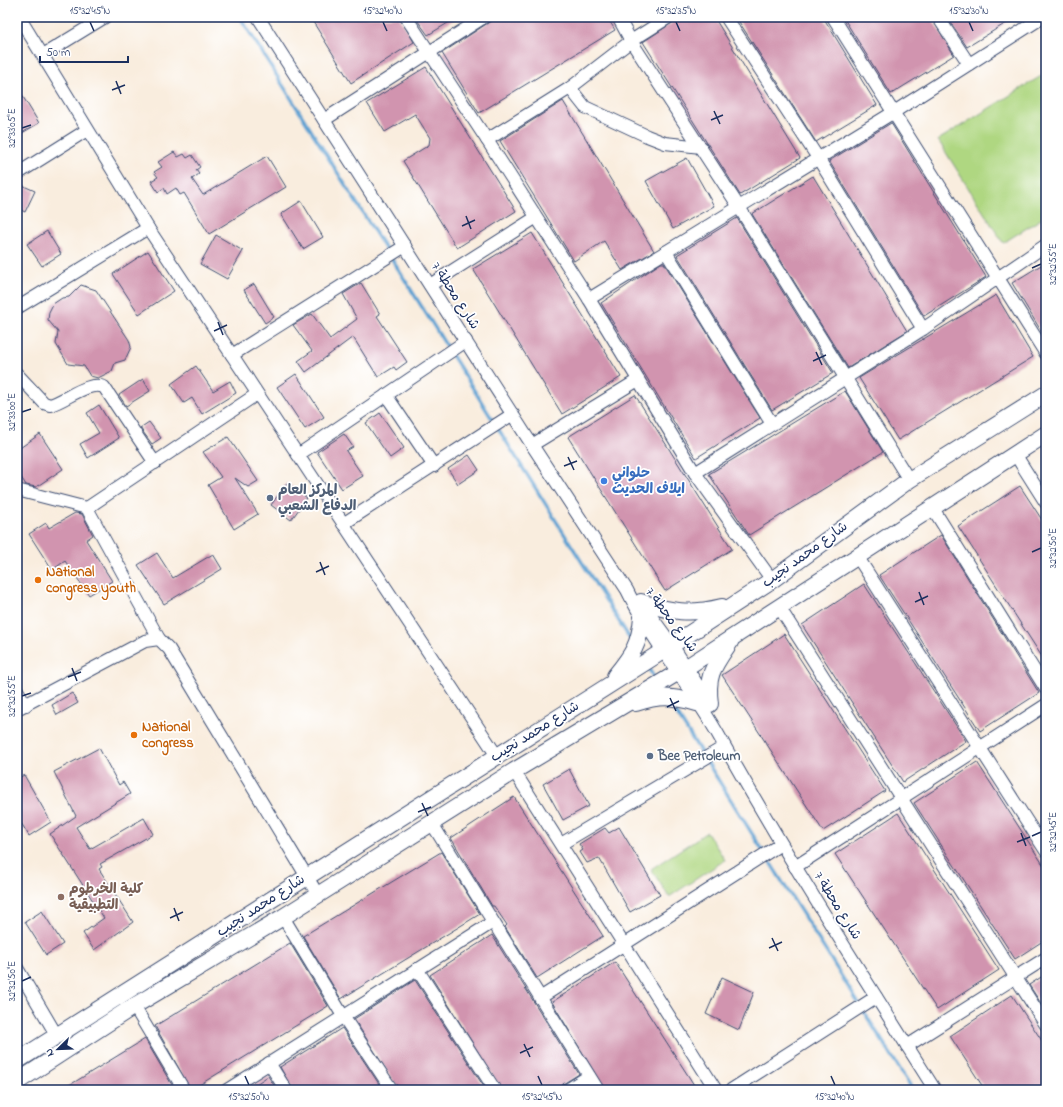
<svg xmlns="http://www.w3.org/2000/svg" width="1063" height="1107" viewBox="0 0 1063 1107" font-family="'Indie Flower','Playpen Sans Arabic',sans-serif">
  <rect width="100%" height="100%" fill="#fff"/>
  <filter id="ink" filterUnits="userSpaceOnUse"><feTurbulence type="fractalNoise" baseFrequency=".025" numOctaves="2"/><feDisplacementMap in="SourceGraphic" scale="8" xChannelSelector="R" yChannelSelector="G"/><feConvolveMatrix kernelMatrix="1 2 1 2 8 2 1 2 1" color-interpolation-filters="sRGB"/></filter>
  <filter id="wash" filterUnits="userSpaceOnUse"><feTurbulence type="fractalNoise" baseFrequency=".012" numOctaves="4" result="noise"/><feDisplacementMap in="SourceGraphic" scale="16" xChannelSelector="R" yChannelSelector="G"/><feGaussianBlur stdDeviation="0.9" result="paint"/><feColorMatrix in="noise" values="0 0 0 0 0 0 0 0 0 0 0 0 0 0 0 0 0 1.4 0 .05"/><feComposite in="paint" operator="in"/></filter>
  <g filter="url(#wash)">
    <rect width="100%" height="100%" fill="#f9edde"/>
    <!-- green -->
    <g fill="#afd781" stroke="#658370">
      <path d="M1046,73V216L1003,243L938,140Z"/>
      <path d="M707,832L725,860L669,897L651,869Z"/>
    </g>
    <g fill="none" stroke-linecap="round" stroke-linejoin="round">
      <!-- stream -->
      <g stroke="#5fa1d2" stroke-width="3.5">
        <path d="M240,17L632,642"/>
        <path d="M647,666L656,681"/>
        <path d="M670,703L913,1090"/>
      </g>
    </g>
    <g id="blocks">
      <!-- building -->
      <g fill="#d194af">
        <path d="M310,17H399L414,42L351,83Z"/>
        <path d="M415,17H458L428,35Z"/>
        <path d="M497,17H607L615,30L479,113L442,53Z"/>
        <path d="M681,17H714L800,158L740,195L643,42Z"/>
        <path d="M736,17H823L877,105L816,142Z"/>
        <path d="M843,17H931L954,55L891,94Z"/>
        <path d="M947,17H1016L967,47Z"/>
        <path d="M426,67L516,211L457,248L403,161L429,145L430,138L415,114L385,132L367,103Z"/>
        <path d="M17,87L39,123L17,136Z"/>
        <path d="M563,101L654,251L622,270L604,241L574,261L500,141Z"/>
        <path d="M891,123L986,277L924,316L829,161Z"/>
        <path d="M174,152L178,157L184,154L187,158L192,155L200,167L196,170L199,174L192,179L203,195L267,156L286,187L209,234L184,193L180,195L176,188L167,194L164,188L158,192L151,181L158,177L154,172L162,167L158,162Z"/>
        <path d="M687,158L714,206L673,229L646,181Z"/>
        <path d="M813,176L907,331L848,368L752,214Z"/>
        <path d="M17,183L35,191L25,212L17,208Z"/>
        <path d="M301,201L323,237L303,249L281,214Z"/>
        <path d="M737,218L833,373L772,410L677,255Z"/>
        <path d="M47,231L61,254L42,266L27,244Z"/>
        <path d="M532,233L621,377L562,414L473,269Z"/>
        <path d="M216,235L243,251L227,279L200,264Z"/>
        <path d="M148,251L174,291L139,314L113,274Z"/>
        <path d="M1046,262V339L1012,283Z"/>
        <path d="M661,263H664L760,418L696,458L601,303Z"/>
        <path d="M361,283L380,314L377,316L407,362L396,370L394,367L378,377L353,337L306,372L298,361L312,351L293,325L312,314L330,339L357,319L343,294Z"/>
        <path d="M254,284L274,317L265,323L244,290Z"/>
        <path d="M81,285L96,290L129,340L131,347L125,360L115,363L112,371L98,378L90,376L84,366L68,364L56,344L58,332L48,320L49,312L53,304L62,298L69,297Z"/>
        <path d="M996,295L1033,357L898,440L859,378Z"/>
        <path d="M196,366L213,391L230,381L236,393L202,414L192,398L184,403L171,384Z"/>
        <path d="M296,374L324,417L305,429L277,387Z"/>
        <path d="M143,379L150,391L126,406L119,395Z"/>
        <path d="M845,391L883,452L749,535L709,474Z"/>
        <path d="M635,395L732,549L665,591L568,437Z"/>
        <path d="M99,405L119,438L88,458L80,444L99,433L87,413Z"/>
        <path d="M380,413L404,448L390,458L366,423Z"/>
        <path d="M149,422L161,438L152,444L140,428Z"/>
        <path d="M40,434L63,469L36,487L26,485L17,471V450Z"/>
        <path d="M344,434L353,447L346,451L363,476L342,489L317,452Z"/>
        <path d="M228,437L258,481L248,487L235,478L258,514L234,529L208,485L221,477L203,452Z"/>
        <path d="M469,455L479,470L458,484L448,469Z"/>
        <path d="M287,483L307,498L291,520L271,505Z"/>
        <path d="M1020,486L1046,526V663L958,526Z"/>
        <path d="M75,513L82,514L93,535L86,540L112,581L89,595L65,561L52,570L29,534L46,523L49,528Z"/>
        <path d="M941,535L1039,693L980,731L879,575Z"/>
        <path d="M157,553L173,578L213,554L222,569L164,604L138,565Z"/>
        <path d="M864,584L966,741L903,782L802,625Z"/>
        <path d="M784,634L885,791L823,831L722,675Z"/>
        <path d="M72,693L78,703L57,715L52,705Z"/>
        <path d="M99,748L119,785L123,782L130,794L76,827L90,849L144,818L153,834L100,864L102,867L99,869L133,922L94,950L83,933L104,918L50,834L76,816L54,772Z"/>
        <path d="M977,762L1046,869V939L1015,959L914,803Z"/>
        <path d="M569,769L589,806L563,820L543,784Z"/>
        <path d="M24,775L51,822L29,836L17,816V779Z"/>
        <path d="M514,797L603,936L537,978L505,927L507,925L494,906H492L451,838Z"/>
        <path d="M898,813L999,970L937,1010L835,854Z"/>
        <path d="M619,827L660,895L630,912L599,858L587,863L580,852L583,850L579,844L605,828L609,833Z"/>
        <path d="M441,852L480,914L341,999L303,936Z"/>
        <path d="M42,911L63,944L46,955L25,922Z"/>
        <path d="M492,935L579,1074L563,1084L560,1090H502L430,975Z"/>
        <path d="M290,943L328,1006L191,1090L155,1026Z"/>
        <path d="M615,962L689,1077L697,1090H605L552,1002Z"/>
        <path d="M1046,974V1011L1029,985Z"/>
        <path d="M722,977L754,992L739,1030L706,1014Z"/>
        <path d="M415,980L486,1090H399L354,1019Z"/>
        <path d="M1012,995L1046,1047V1090H985L950,1036Z"/>
        <path d="M342,1028L383,1090H293L280,1067Z"/>
        <path d="M145,1039L175,1090H61L78,1080Z"/>
        <path d="M268,1076L277,1090H247Z"/>
      </g>
    </g>
  </g>
  <g filter="url(#ink)">
    <use href="#blocks" fill-opacity="0" stroke="#3c4c71" stroke-width="1"/>
    <g fill="none" stroke-linecap="round" stroke-linejoin="round">
      <defs>
        <g id="minor">
          <path d="M19,17L148,228L298,455L466,341"/>
          <path d="M258,17L532,445L627,590C652,642 691,686 719,736C786,856 861,973 935,1090"/>
          <path d="M406,17L487,140L589,299L695,473L772,580"/>
          <path d="M618,17L631,41L739,207L909,480"/>
          <path d="M726,17L818,158L923,329"/>
          <path d="M833,17L1046,354"/>
          <path d="M938,17L969,64"/>
          <path d="M43,55L105,17"/>
          <path d="M570,88L585,107L647,136L665,143L701,147"/>
          <path d="M324,120L484,17"/>
          <path d="M487,140L570,88L631,41L669,17"/>
          <path d="M17,174L87,130"/>
          <path d="M666,252L772,424"/>
          <path d="M430,285L535,218"/>
          <path d="M589,299L894,112L1043,17"/>
          <path d="M17,308L148,228"/>
          <path d="M232,355L405,246"/>
          <path d="M17,374L44,403L50,405C67,400 87,381 104,387L155,463"/>
          <path d="M386,395L434,466"/>
          <path d="M532,445L638,380"/>
          <path d="M1015,454L1046,503"/>
          <path d="M298,455L497,756"/>
          <path d="M695,473L923,329L1046,245"/>
          <path d="M17,490L87,508L159,639"/>
          <path d="M932,507L1046,689"/>
          <path d="M87,508L257,394"/>
          <path d="M343,524L513,414"/>
          <path d="M857,556L1046,851"/>
          <path d="M640,601L672,645L709,703"/>
          <path d="M779,607L1046,1025"/>
          <path d="M17,690L26,705"/>
          <path d="M17,709L145,641L159,639L169,649L318,895"/>
          <path d="M514,771L716,1090"/>
          <path d="M431,822L598,1090"/>
          <path d="M561,844L724,747"/>
          <path d="M795,867L1046,705"/>
          <path d="M283,917L343,1016L392,1090"/>
          <path d="M17,968L57,1036"/>
          <path d="M417,969L495,1090"/>
          <path d="M540,998L781,844"/>
          <path d="M134,1006L184,1090"/>
          <path d="M907,1046L1046,958"/>
          <path d="M269,1063L286,1090"/>
          <path d="M227,1090L493,922"/>
          <path d="M567,1090L589,1076"/>
          <path d="M731,1090L876,997"/>
        </g>
        <g id="major">
          <path d="M641,602C671,612 690,615 722,607"/>
          <path d="M615,676C632,655 640,644 642,617"/>
          <path d="M636,703C660,695 672,696 697,703"/>
          <path d="M710,704C706,674 714,666 730,642"/>
          <path d="M17,1061L652,658L772,580L909,480L1046,394"/>
          <path d="M17,1082L134,1006L283,917L514,771L687,667L1046,434"/>
        </g>
      </defs>
      <!-- minor casing -->
      <use href="#minor" stroke="#3c4c71" stroke-width="14"/>
      <!-- major casing -->
      <use href="#major" stroke="#3c4c71" stroke-width="18"/>
      <!-- minor -->
      <use href="#minor" stroke="#fff" stroke-width="12"/>
      <!-- major -->
      <use href="#major" stroke="#fff" stroke-width="16"/>
    </g>
  </g>
  <!-- ticks -->
  <path fill="none" stroke="#1b2f5e" stroke-width="1.5" d="M90,22L94,31M383,22L387,31M676,22L680,31M969,22L973,31M116,81L121,94M112,90L125,85M714,111L720,124M711,120L723,115M22,128L31,125M466,216L471,229M462,226L475,220M1032,268L1041,264M218,322L223,335M214,331L227,325M816,352L822,365M813,361L826,355M22,412L31,409M568,457L574,470M564,466L577,461M1032,552L1041,548M320,562L325,575M316,572L329,566M919,592L924,605M915,602L928,596M72,668L77,681M68,677L81,672M22,696L31,693M670,698L676,711M667,707L679,701M422,803L428,816M418,812L431,807M1021,833L1026,846M1032,836L1041,832M1017,842L1030,837M174,908L179,921M170,918L183,912M772,938L778,951M769,948L782,942M22,981L31,977M524,1044L530,1057M520,1053L533,1047M245,1076L249,1085M538,1076L542,1085M831,1076L835,1085"/>
  <!-- markers -->
  <circle fill="#3f7fe0" stroke="#fff" stroke-width="1.5" cx="604" cy="481" r="4"/>
  <g fill="#5c6f8a" stroke="#fff" stroke-width="1.5">
    <circle cx="270" cy="498" r="4"/>
    <circle cx="650" cy="756" r="4"/>
  </g>
  <g fill="#e8710a" stroke="#fff" stroke-width="1.5">
    <circle cx="38" cy="580" r="4"/>
    <circle cx="134" cy="735" r="4"/>
  </g>
  <circle fill="#8d6e63" stroke="#fff" stroke-width="1.5" cx="61" cy="897" r="4"/>
  <g text-anchor="middle" dominant-baseline="central" stroke-width="3.5" stroke-linejoin="round" paint-order="stroke">
    <!-- street labels -->
    <g font-size="14" fill="#1b2f5e" stroke="#fff">
      <text transform="translate(455 296) rotate(57)">شارع محطة 7</text>
      <text transform="translate(805 555) rotate(-36)">شارع محمد نجيب</text>
      <text transform="translate(671 620) rotate(53)">شارع محطة 7</text>
      <text transform="translate(535 732) rotate(-32)">شارع محمد نجيب</text>
      <text transform="translate(261 906) rotate(-33)">شارع محمد نجيب</text>
      <text transform="translate(837 906) rotate(58)">شارع محطة 7</text>
    </g>
    <!-- shop labels -->
    <g font-size="14" font-weight="bold" fill="#366cbe" stroke="#fff" text-anchor="start">
      <text x="612" y="473">حلواني<tspan x="612" dy="16">ايلاف الحديث</tspan></text>
    </g>
    <!-- service labels -->
    <g font-size="14" font-weight="bold" fill="#4e5e75" stroke="#fff" text-anchor="start">
      <text x="278" y="490">المركز العام<tspan x="278" dy="16">الدفاع الشعبي</tspan></text>
      <text x="658" y="756">Bee Petroleum</text>
    </g>
    <!-- food labels -->
    <g font-size="14" font-weight="bold" fill="#c56008" stroke="#fff" text-anchor="start">
      <text x="46" y="572">National<tspan x="46" dy="16">congress youth</tspan></text>
      <text x="142" y="727">National<tspan x="142" dy="16">congress</tspan></text>
    </g>
    <!-- education labels -->
    <g font-size="14" font-weight="bold" fill="#785e54" stroke="#fff" text-anchor="start">
      <text x="69" y="889">كلية الخرطوم<tspan x="69" dy="16">التطبيقية</tspan></text>
    </g>
  </g>
  <!-- margin -->
  <rect width="1063" height="1107" fill="none" stroke="#fff" stroke-width="44"/>
  <!-- north arrow -->
  <g transform="translate(58 1049) rotate(247)" stroke="#ffffff" stroke-width="3" paint-order="stroke">
  <path d="M0-3L7 15L0 10L-7 15Z" fill="#1b2f5e"/>
  <text y="-6" font-size="11" font-weight="bold" text-anchor="middle" fill="#1b2f5e">N</text>
  </g>
  <!-- scale -->
  <path d="M40 56v6h88v-6" fill="none" stroke="#1b2f5e" stroke-width="2"/>
  <text x="46" y="56" font-size="12" fill="#1b2f5e" stroke="#ffffff" stroke-width="3" paint-order="stroke">50 m</text>
  <rect x="22" y="22" width="1019" height="1063" fill="none" stroke="#1b2f5e" stroke-width="1.5"/>
  <g font-size="10" text-anchor="middle" fill="#1b2f5e">
    <text x="90" y="14">15°32'45"N</text>
    <text x="383" y="14">15°32'40"N</text>
    <text x="676" y="14">15°32'35"N</text>
    <text x="969" y="14">15°32'30"N</text>
    <text transform="translate(11 128) rotate(-90)" y="4">32°33'05"E</text>
    <text transform="translate(1052 264) rotate(-90)" y="4">32°32'55"E</text>
    <text transform="translate(11 412) rotate(-90)" y="4">32°33'00"E</text>
    <text transform="translate(1052 548) rotate(-90)" y="4">32°32'50"E</text>
    <text transform="translate(11 696) rotate(-90)" y="4">32°32'55"E</text>
    <text transform="translate(1052 832) rotate(-90)" y="4">32°32'45"E</text>
    <text transform="translate(11 981) rotate(-90)" y="4">32°32'50"E</text>
    <text x="249" y="1100">15°32'50"N</text>
    <text x="542" y="1100">15°32'45"N</text>
    <text x="835" y="1100">15°32'40"N</text>
  </g>
</svg>
